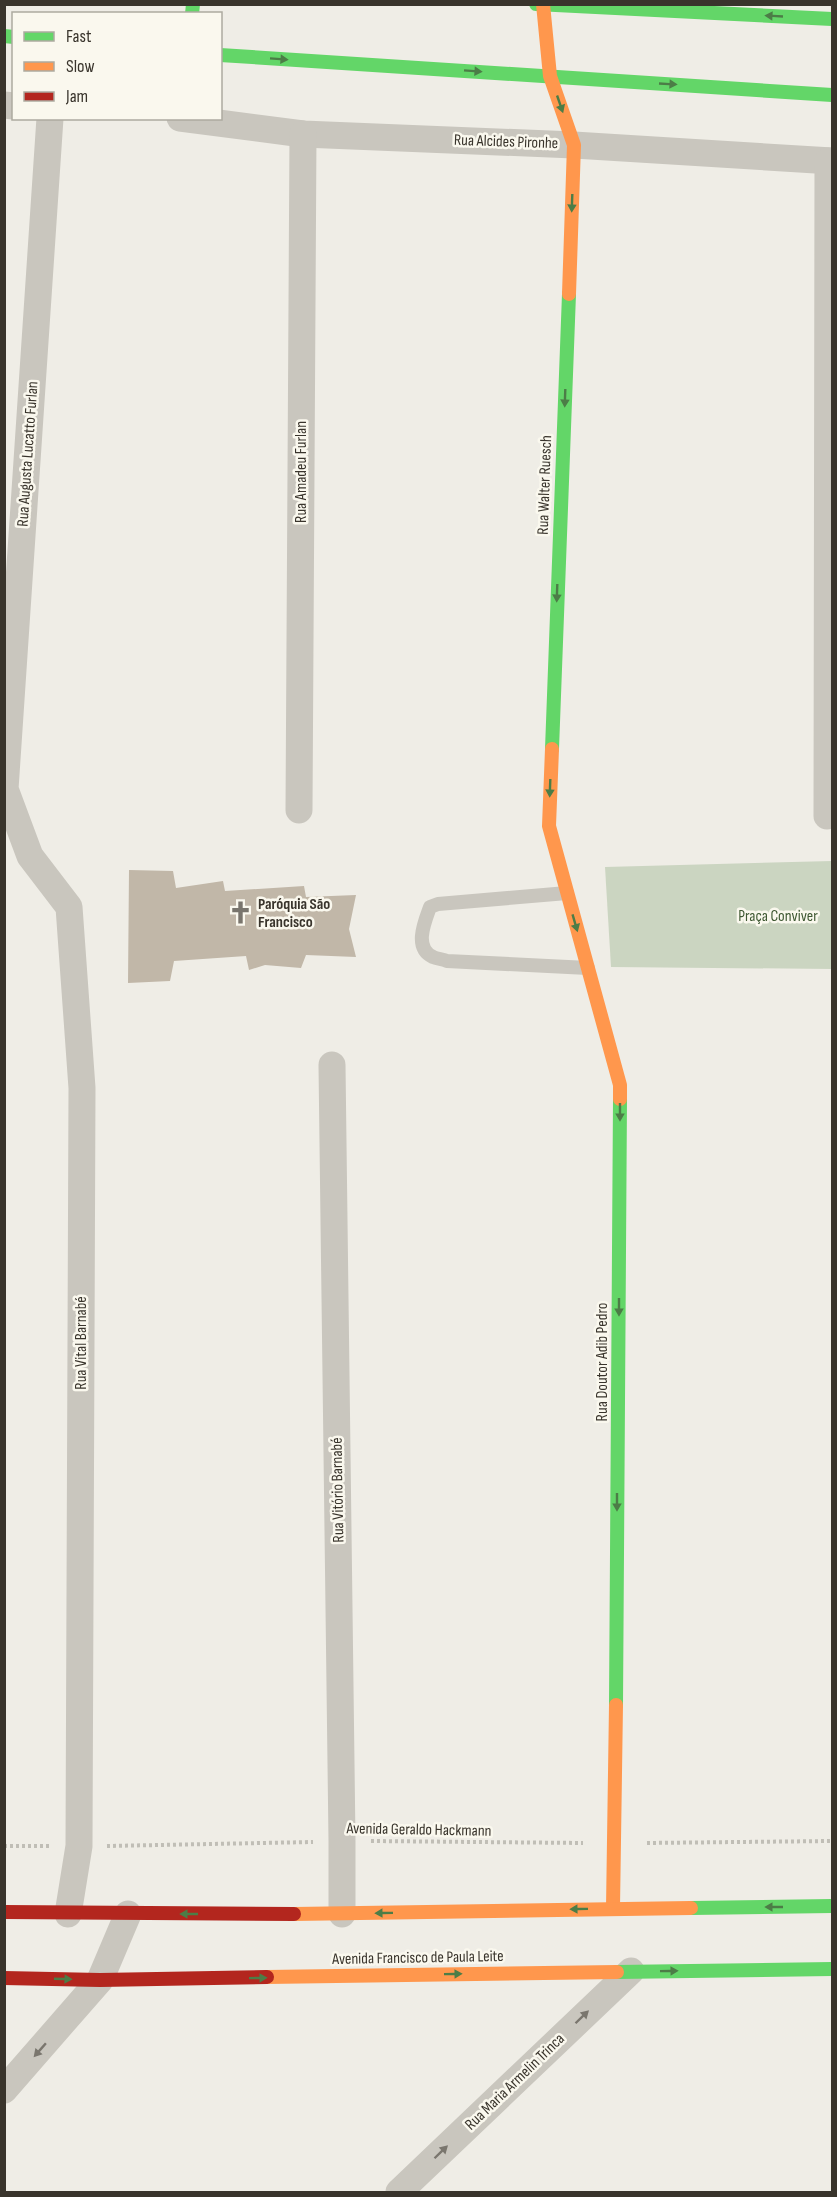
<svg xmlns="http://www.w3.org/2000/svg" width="837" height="2197" viewBox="0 0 837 2197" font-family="'Sofia Sans Condensed',sans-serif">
  <rect width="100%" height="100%" fill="#efede6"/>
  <!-- green -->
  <path fill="#cbd5c1" d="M832,861V969L611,967L605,867Z"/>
  <!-- building -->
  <path fill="#c1b7a8" d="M129,870L173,871L176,888L223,881L225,891L304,886L306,897L356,895L349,929L356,957L306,955L301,968L265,965L249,970L246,956L174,961L170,981L128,983Z"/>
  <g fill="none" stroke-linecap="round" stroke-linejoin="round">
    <!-- path -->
    <g stroke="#c0beb6" stroke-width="4" stroke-dasharray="3 3" stroke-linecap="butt">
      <path d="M371,1841L583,1843"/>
      <path d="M647,1843L832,1841"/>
      <path d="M4,1846H49"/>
      <path d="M107,1846L313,1842"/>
    </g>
    <!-- lane -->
    <path stroke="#c9c6be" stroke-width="14" d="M567,893L438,904L430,907C425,921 413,948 433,957C437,959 443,959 447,961L588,968"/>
    <!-- street -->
    <g stroke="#c9c6be" stroke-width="27">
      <path d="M4,105L14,106"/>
      <path d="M50,118L5,789L30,856L69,907L82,1088L79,1846L68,1914"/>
      <path d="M180,118L303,134L574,145L832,161"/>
      <path d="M299,810L303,134"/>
      <path d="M827,816L828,161"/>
      <path d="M332,1065L342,1841V1914"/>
      <path d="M4,2090L100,1980L128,1914"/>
      <path d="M399,2192L631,1971"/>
    </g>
    <!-- fast -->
    <g stroke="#63d668" stroke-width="14">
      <path d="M536,4L832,19"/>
      <path d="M192,14L193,4"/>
      <path d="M4,36L14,37"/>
      <path d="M220,55L832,95"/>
      <path d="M552,749L569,294"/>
      <path d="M616,1705L620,1099"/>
      <path d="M691,1908L832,1906"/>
      <path d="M617,1972L832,1969"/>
    </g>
    <!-- slow -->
    <g stroke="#ff974d" stroke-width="14">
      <path d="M543,4L550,76L574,145L569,294"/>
      <path d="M552,749L549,826L620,1085V1099"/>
      <path d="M613,1908L616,1705"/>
      <path d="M294,1914L691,1908"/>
      <path d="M267,1977L617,1972"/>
    </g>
    <!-- jam -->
    <g stroke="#b3261e" stroke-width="14">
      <path d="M4,1912L294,1914"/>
      <path d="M4,1978L100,1980L267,1977"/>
    </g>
  </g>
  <!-- one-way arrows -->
  <defs><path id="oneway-solid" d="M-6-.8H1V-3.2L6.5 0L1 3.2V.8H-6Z" transform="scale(1.5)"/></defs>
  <g fill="#4c7d47">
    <use href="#oneway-solid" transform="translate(774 16) rotate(-177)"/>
    <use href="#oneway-solid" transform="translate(279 59) rotate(4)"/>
    <use href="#oneway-solid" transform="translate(473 71) rotate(4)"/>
    <use href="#oneway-solid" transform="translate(668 84) rotate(3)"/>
    <use href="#oneway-solid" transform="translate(560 104) rotate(71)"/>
    <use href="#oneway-solid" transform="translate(572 203) rotate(92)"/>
    <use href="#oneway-solid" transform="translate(565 398) rotate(92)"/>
    <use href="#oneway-solid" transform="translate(557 593) rotate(92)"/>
    <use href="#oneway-solid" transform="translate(550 788) rotate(92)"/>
    <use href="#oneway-solid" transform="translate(575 923) rotate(74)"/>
    <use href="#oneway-solid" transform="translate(620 1112) rotate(90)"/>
    <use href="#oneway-solid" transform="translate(619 1307) rotate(90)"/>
    <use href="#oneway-solid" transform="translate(617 1502) rotate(90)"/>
    <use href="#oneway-solid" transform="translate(774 1907) rotate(180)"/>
    <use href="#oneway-solid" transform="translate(579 1909) rotate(179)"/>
    <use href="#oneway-solid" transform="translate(384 1913) rotate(179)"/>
    <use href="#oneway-solid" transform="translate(189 1914) rotate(-180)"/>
    <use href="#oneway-solid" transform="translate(669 1971) rotate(-1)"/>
    <use href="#oneway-solid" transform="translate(453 1974) rotate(-1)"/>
    <use href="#oneway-solid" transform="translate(258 1978) rotate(-1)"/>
    <use href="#oneway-solid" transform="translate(63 1979) rotate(2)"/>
  </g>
  <g fill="#7a766e">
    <use href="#oneway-solid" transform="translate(582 2017) rotate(-44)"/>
    <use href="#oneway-solid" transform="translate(40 2050) rotate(131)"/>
    <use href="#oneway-solid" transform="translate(441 2152) rotate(-44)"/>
  </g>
  <!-- icons -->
  <defs>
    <symbol id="church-bare" viewBox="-9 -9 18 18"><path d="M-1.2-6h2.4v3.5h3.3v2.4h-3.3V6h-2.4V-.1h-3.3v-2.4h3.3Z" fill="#79756d" stroke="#faf8ee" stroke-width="2.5" paint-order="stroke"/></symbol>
  </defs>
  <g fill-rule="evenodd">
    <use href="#church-bare" x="224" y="896" width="33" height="33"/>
  </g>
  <g text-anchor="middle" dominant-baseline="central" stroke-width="5" stroke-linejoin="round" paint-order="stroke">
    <!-- street labels -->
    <g font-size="16" fill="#39342c" stroke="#faf8ee">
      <text transform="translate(506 142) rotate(2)">Rua Alcides Pironhe</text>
      <text transform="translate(28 454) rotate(-86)">Rua Augusta Lucatto Furlan</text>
      <text transform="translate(301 472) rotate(-90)">Rua Amadeu Furlan</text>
      <text transform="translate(545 485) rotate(-88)">Rua Walter Ruesch</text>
      <text transform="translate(81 1343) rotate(-90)">Rua Vital Barnabé</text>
      <text transform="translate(602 1362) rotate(-90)">Rua Doutor Adib Pedro</text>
      <text transform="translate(338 1490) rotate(-91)">Rua Vitório Barnabé</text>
      <text transform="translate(419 1830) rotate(1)">Avenida Geraldo Hackmann</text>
      <text transform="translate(418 1958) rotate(-1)">Avenida Francisco de Paula Leite</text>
      <text transform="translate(515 2082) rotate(-44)">Rua Maria Armelin Trinca</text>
    </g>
    <!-- poi labels -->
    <g font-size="16" font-weight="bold" fill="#39342c" stroke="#faf8ee" text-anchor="start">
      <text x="258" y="904">Paróquia São<tspan x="258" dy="18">Francisco</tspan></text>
    </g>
    <!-- park labels -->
    <g font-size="16" fill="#3d5731" stroke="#faf8ee">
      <text x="778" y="916">Praça Conviver</text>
    </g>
  </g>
  <!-- border -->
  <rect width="837" height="2197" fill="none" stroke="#39342c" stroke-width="12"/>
  <!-- legend -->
  <rect x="12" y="12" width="210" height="108" fill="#faf8ee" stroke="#adaaa0" stroke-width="1.5"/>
  <rect x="24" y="32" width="30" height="9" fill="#63d668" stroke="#adaaa0" stroke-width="1.5"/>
  <text x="66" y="42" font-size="18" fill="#39342c">Fast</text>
  <rect x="24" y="62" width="30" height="9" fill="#ff974d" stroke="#adaaa0" stroke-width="1.5"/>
  <text x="66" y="72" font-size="18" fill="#39342c">Slow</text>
  <rect x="24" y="92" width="30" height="9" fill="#b3261e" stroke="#adaaa0" stroke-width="1.5"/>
  <text x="66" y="102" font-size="18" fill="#39342c">Jam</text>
</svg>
